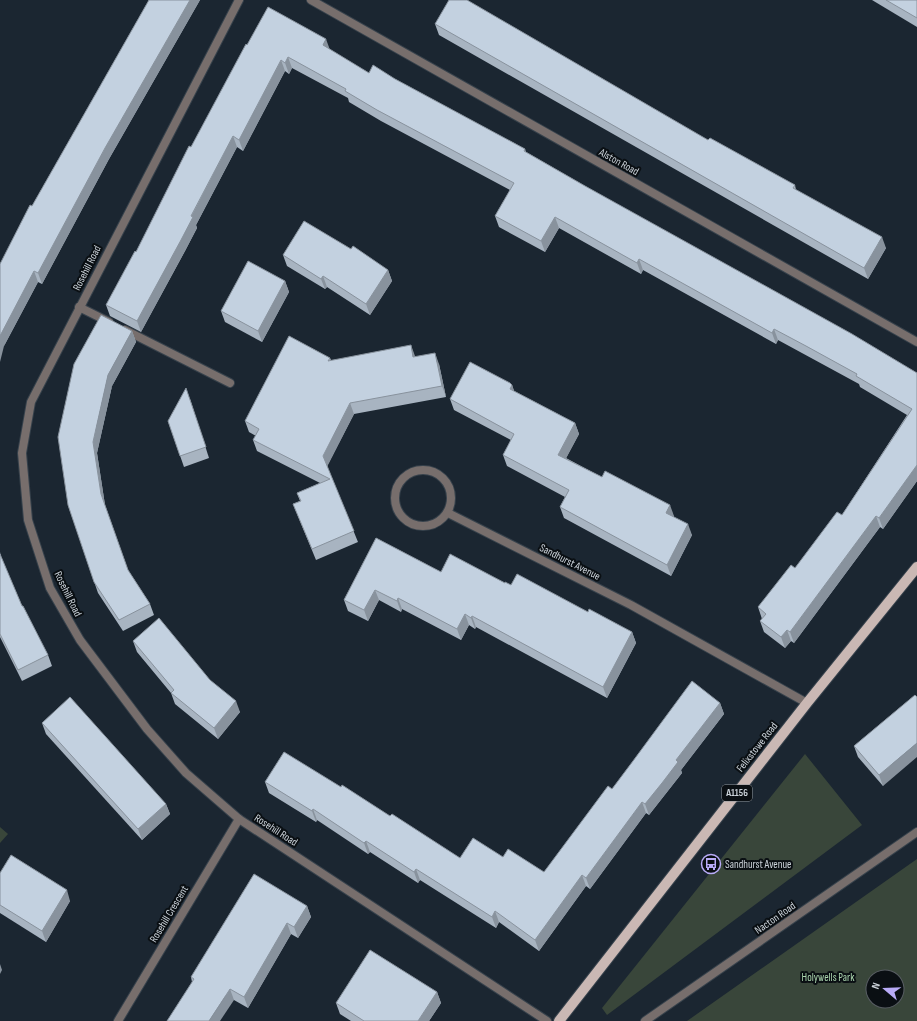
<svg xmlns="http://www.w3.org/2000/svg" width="917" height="1021" viewBox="0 0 917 1021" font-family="'Sofia Sans Condensed',sans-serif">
  <rect width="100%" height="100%" fill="#1b2631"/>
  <!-- green -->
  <g fill="#39463a" fill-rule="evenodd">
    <path d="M805,754L862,825L607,1015L602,1008Z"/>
    <path d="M0,827L8,834L0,843Z"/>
    <path d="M917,859V1021H687ZM873,977H897V1001H873Z"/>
  </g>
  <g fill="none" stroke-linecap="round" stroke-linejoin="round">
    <defs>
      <g id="service">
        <path d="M79,307L109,322"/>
        <path d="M125,330L230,383"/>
      </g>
      <g id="minor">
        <path d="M239,0L31,402L22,453L28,520L50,588L80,640L147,729L186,773L239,819L547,1021"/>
        <path d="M311,0L917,342"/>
        <circle cx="423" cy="498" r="28"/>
        <path d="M448,513L631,605L807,703"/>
        <path d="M118,1021L239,819"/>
      </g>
      <path id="tertiary" d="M645,1021L917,832"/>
      <path id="primary" d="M559,1021L807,703L917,567"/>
    </defs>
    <!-- service casing -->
    <use href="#service" stroke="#37424c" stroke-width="10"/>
    <!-- minor casing -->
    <use href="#minor" stroke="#37424c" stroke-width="10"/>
    <!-- tertiary casing -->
    <use href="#tertiary" stroke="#37424c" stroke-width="10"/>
    <!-- primary casing -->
    <use href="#primary" stroke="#37424c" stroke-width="12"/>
    <!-- service -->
    <use href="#service" stroke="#776e6c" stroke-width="8"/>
    <!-- minor -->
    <use href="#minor" stroke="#776e6c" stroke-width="8"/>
    <!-- tertiary -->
    <use href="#tertiary" stroke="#776e6c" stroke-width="8"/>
    <!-- primary -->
    <use href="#primary" stroke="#cab8b4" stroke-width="10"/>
  </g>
  <!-- wall -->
  <g fill="#a8b4c1">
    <path d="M149,0H200L109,159L42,284L38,282L4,346L32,206Z"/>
    <path d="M872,0H917V27Z"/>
    <path d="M435,24L708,140L795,185L796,190L886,248L868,279L439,35Z"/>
    <path d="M247,45L330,50L369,73L395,79L525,149L526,152L585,186L917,373V481L883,529L880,527L794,643L791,641L785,648L764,632L760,621L762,619L758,607L795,568L842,515L907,415L860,387L859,384L778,340L776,344L643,270L641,274L559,228L545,252L499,227L495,216L510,190L381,121L349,102L348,98L292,68L289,74L285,71L243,151L237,147L196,225L197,228L185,251L141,332L110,316L106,305L136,252L191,147Z"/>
    <path d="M351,249L388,270L392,281L370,315L327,287L325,289L287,266L283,255Z"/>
    <path d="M285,281L289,292L262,342L225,322L221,311Z"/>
    <path d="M132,331L136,342L112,386L97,453L105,505L128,570L150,604L154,615L123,631L98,593L68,505Z"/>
    <path d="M415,357L439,364L446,397L354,414L327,466L358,542L316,560L293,504L300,501L297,493L320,483L257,451L253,440L256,436L249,432L245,421L330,358L331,360Z"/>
    <path d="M512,385L514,391L575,423L579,434L566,458L674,516V517L692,535L671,576L564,518L560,507L565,497L507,466L503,455L511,440L454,410L450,399Z"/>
    <path d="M190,399L209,458L184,467L168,421Z"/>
    <path d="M376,538L441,572L505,583L511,585L588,612L632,632L636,643L607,698L476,627L475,629L469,625L461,640L402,609L401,612L379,600L368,621L348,611L344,600Z"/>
    <path d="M0,552L1,557L22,606L48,655L52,666L22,681L0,637Z"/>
    <path d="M133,641L210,680L240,712L218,739L175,704L171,693L137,652Z"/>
    <path d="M915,695L883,786L858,757L854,746Z"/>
    <path d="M720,703L724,714L681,770L682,773L649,815L646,813L590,889L586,886L539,951L499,922L496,928L420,880L418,883L370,852L368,854L317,820L316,822L269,793L265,782L341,787L460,858L503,857L544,872L612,789Z"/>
    <path d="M42,723L166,804L170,814L142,840L46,734Z"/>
    <path d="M0,873L70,901L46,942L0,913Z"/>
    <path d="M307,906L311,917L298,938L291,934L248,1008L234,1000L192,982L191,977Z"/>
    <path d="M437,992L441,1003L429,1021H351L340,1014L336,1003Z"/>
  </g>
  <!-- shaded-wall -->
  <g fill="#88929d">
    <path d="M190,0H200L109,159L42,284L38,273L105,148Z"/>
    <path d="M326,39L330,50L323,45Z"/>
    <path d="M288,57L292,68L289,74L285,63Z"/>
    <path d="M281,60L285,71L243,151L239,140Z"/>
    <path d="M233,136L237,147L196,225L197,228L185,251L141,332L137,321Z"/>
    <path d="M555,217L559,228L545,252L541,241Z"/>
    <path d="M882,237L886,248L868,279L864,268Z"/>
    <path d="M639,259L643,270L641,274L637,263Z"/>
    <path d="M388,270L392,281L370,315L366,304Z"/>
    <path d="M34,271L38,282L4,346L0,362V335Z"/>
    <path d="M323,276L327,287L325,289L321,279Z"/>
    <path d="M285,281L289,292L262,342L258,331Z"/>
    <path d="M774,329L778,340L776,344L772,333Z"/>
    <path d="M132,331L136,342L112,386L97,453L105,505L101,494L93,442L108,375Z"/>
    <path d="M411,345L415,356L417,368L413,357Z"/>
    <path d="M435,353L439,364L446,397L442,386Z"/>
    <path d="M512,385L516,396L510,389Z"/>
    <path d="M350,403L354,414L327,467L323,456Z"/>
    <path d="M575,423L579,434L562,466L558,455Z"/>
    <path d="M917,465V481L883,529L879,518Z"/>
    <path d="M670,505L674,516L670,524L666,513Z"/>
    <path d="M876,516L880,527L794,643L790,632Z"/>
    <path d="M688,524L692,535L671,576L667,565Z"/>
    <path d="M375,590L379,600L368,621L364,610Z"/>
    <path d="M398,598L402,609L401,612L397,601Z"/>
    <path d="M465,614L469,625L461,640L457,629Z"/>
    <path d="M472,616L476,627L475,629L471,618Z"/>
    <path d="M787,630L791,641L785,648L781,637Z"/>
    <path d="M632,632L636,643L607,698L603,687Z"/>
    <path d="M236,701L240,712L218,739L214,728Z"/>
    <path d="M720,703L724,714L681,770L682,773L649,815L645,804L676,760Z"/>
    <path d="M917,743V757L883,786L879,775Z"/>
    <path d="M642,802L646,813L590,889L586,878Z"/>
    <path d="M166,804L170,814L142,840L138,829Z"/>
    <path d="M313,809L317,820L316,822L312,811Z"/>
    <path d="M366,841L370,852L368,854L364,843Z"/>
    <path d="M416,869L420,880L418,883L414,872Z"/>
    <path d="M582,875L586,886L539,951L535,940Z"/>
    <path d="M67,890L70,901L46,942L42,931Z"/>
    <path d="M307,906L311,917L298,938L294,927Z"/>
    <path d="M495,911L499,922L496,928L492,917Z"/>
    <path d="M287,923L291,934L248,1008L244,997Z"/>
    <path d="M0,964L2,970L0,974Z"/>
    <path d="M230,989L234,1000L220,1021H209Z"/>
    <path d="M437,992L441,1003L429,1021H418Z"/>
  </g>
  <!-- building -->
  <g fill="#c3d1e0" stroke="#88929d">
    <path d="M149,0H190L105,148L38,273L34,271L0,336V264L30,205L32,206Z"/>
    <path d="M449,0H467L708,140L710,138L795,185L793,188L882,237L864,268L435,24Z"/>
    <path d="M886,0H917V18Z"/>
    <path d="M268,7L326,39L323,45L369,73L373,65L395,79L525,149L524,151L585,186L852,334L917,373V465L879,518L876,516L790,632L787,630L781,637L760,621L766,614L758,607L791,565L795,568L837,512L842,515L912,409L856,376L857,374L806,346L774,329L772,333L639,259L637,263L555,217L541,241L495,216L514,183L377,110L345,91L346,89L288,57L285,63L281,60L239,140L233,136L191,216L193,217L181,240L137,321L106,305L135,251L136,252L189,146L191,147L246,44L247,45Z"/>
    <path d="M304,221L351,249L353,246L388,270L366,304L323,276L321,279L283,255Z"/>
    <path d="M248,261L285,281L258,331L221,311Z"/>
    <path d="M101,315L132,331L108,375L93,442L101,494L128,570L150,604L119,620L94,582L68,505L58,437L74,364Z"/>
    <path d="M289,336L330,358L328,361L411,345L413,357L435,353L442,386L350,403L323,456L354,531L312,549L293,504L301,501L297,493L330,479L253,440L259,429L245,421Z"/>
    <path d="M470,362L510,383L512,385L510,389L575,423L558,455L602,477L605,471L670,505L666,513L688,524L667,565L560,507L569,490L503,455L514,434L450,399Z"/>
    <path d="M186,388L206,447L180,456L168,421Z"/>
    <path d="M376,538L441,572L450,554L505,583V582L511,585L517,574L588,612L589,609L632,632L603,687L472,616L471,618L465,614L457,629L398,598L397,601L375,590L364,610L344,600Z"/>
    <path d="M0,554L22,606H23L48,655L18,670L0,634Z"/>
    <path d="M159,618L210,680L236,701L214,728L171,693L174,690L133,641Z"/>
    <path d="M692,681L720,703L676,760L678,762L662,783L645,804L642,802L586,878L582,875L535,940L495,911L492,917L416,869L414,872L366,841L364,843L313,809L312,811L265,782L284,752L341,787L342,785L390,816L392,814L460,858L473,838L503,857L508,849L544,872L608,786L612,789L633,761Z"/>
    <path d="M915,695L917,697V743L879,775L854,746Z"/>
    <path d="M70,697L166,804L138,829L42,723Z"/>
    <path d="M11,855L67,890L42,931L0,905V873Z"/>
    <path d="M254,874L307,906L294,927L287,923L244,997L230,989L209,1021H167L194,979L191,977Z"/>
    <path d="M370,950L437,992L418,1021H364L336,1003Z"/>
  </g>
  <!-- icons -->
  <defs>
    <symbol id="bus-ring" viewBox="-11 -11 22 22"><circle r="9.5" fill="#0a0f13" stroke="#b8abf7" stroke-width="1.5"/><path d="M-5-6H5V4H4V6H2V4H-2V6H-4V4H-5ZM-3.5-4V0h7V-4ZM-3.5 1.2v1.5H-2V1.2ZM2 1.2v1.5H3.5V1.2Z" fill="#b8abf7"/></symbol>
  </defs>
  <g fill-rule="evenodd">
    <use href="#bus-ring" x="700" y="853" width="22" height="22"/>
  </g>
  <g text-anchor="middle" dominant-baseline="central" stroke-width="4" stroke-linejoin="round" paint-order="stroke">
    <!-- shield labels -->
    <rect fill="#0a0f13" stroke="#92989e" stroke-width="1" x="722" y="785" width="30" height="16" rx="3"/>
    <g font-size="10" font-weight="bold" fill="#ccd3da">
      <text x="737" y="793">A1156</text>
    </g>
    <!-- street labels -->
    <g font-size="11" fill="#ccd3da" stroke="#0a0f13">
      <text transform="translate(619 162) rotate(29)">Alston Road</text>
      <text transform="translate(87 268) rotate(-63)">Rosehill Road</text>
      <text transform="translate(570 562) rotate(27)">Sandhurst Avenue</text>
      <text transform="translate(68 594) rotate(64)">Rosehill Road</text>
      <text transform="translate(757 747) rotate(-52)">Felixstowe Road</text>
      <text transform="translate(276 830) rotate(33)">Rosehill Road</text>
      <text transform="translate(169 914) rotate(-59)">Rosehill Crescent</text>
      <text transform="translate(775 918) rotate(-35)">Nacton Road</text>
    </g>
    <!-- poi labels -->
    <g font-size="11" fill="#ccd3da" stroke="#0a0f13" text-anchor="start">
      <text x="725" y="864">Sandhurst Avenue</text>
    </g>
    <!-- park labels -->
    <g font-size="11" fill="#acd6af" stroke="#0a0f13">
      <text x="828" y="977">Holywells Park</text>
    </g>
  </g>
  <!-- north arrow -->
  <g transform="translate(885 989) rotate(289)"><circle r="19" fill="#0a0f13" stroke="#585d63"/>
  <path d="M0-3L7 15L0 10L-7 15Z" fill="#b8abf7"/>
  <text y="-6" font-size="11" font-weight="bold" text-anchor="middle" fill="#ccd3da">N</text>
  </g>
</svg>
